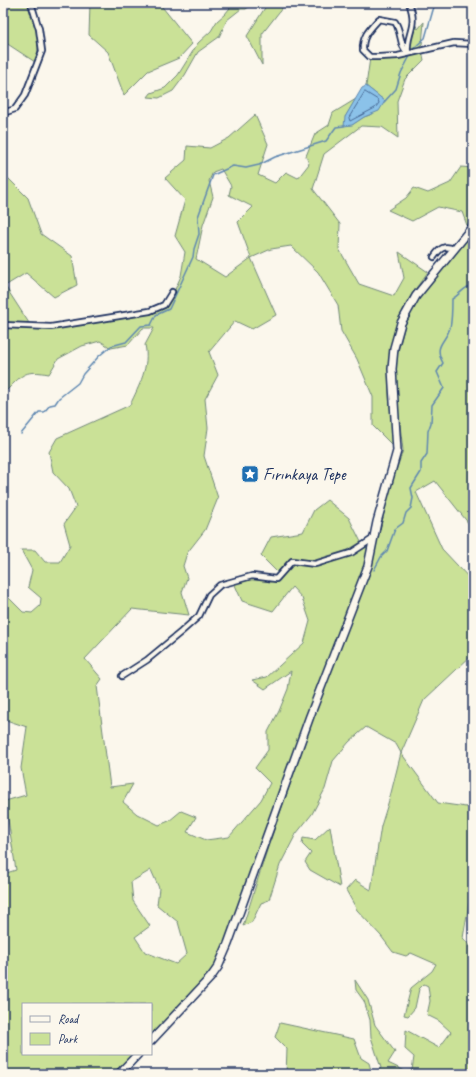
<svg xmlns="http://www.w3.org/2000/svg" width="476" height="1077" viewBox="0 0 476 1077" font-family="Caveat,sans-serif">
  <rect width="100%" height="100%" fill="#fbf7ec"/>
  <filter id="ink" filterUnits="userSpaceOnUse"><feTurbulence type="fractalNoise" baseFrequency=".025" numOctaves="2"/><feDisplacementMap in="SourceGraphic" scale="8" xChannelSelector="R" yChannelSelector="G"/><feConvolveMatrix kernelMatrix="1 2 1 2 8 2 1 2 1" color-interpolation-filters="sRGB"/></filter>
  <g filter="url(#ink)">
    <!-- green -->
    <g fill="#cae197" stroke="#72887a" fill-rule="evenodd">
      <path d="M3,3H30L29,7C36,26 42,42 35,62L3,41Z"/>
      <path d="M90,3H159L192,44L179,58L148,71L124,95L108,52L89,35Z"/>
      <path d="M234,3H254L246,9H241L227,20L219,37L198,52L185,75L173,91L159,98L148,97L151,93L165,88L178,75L198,43L211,31L217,21L225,14Z"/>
      <path d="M268,3H286L262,34V65L247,36Z"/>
      <path d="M424,22L422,45L417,49L409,51C407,42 413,33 415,24L418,29Z"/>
      <path d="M422,51L424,60L405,79L397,101L398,138L382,127L361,126L324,154L313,189L340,224L339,249L359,284L394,296L404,278L399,252L428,272C420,283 410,295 404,308C389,340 387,372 390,407C392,421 395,433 394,447L373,426V397L357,359L341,331L338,305L318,272L291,246L271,249L251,258L276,315L252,329L235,321L209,352L218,375L205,399L208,428L204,456L218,498L205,530L187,553L183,566L187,578L182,592L189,615L132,609L85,659L102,679L97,686L110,787L133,784L123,802L137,814L159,825L169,821L181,811L196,817L187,832L206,840L229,837L261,800L270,783L255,768L268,750V732L279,711L288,689L291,671L265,689L252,680L267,677L304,643L310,621L302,598L292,587L273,611L242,601L235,585L236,582L252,578L277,581L292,564L318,567L351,555L371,541L367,561L226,943L216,965L208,977L151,1035V1004H23V1054H133L114,1074H3V874L16,870L5,801L26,795L21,768L27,727L3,719V592L23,612L32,613L40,606L41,598L28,587L32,570L21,550H35L45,562H60L70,545L64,524L76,507L69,489L53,472L49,452L57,438L130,405C139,386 150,366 145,345L154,328H143L128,345L111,348L100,341L82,346L58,359L49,374C25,370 24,373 7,390L3,391V328L52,329L150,313L168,305L181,276L185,252L175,236L185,200L165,178L186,160L187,146L210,148L229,138L255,115L268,144L258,175L275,183L286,172L298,178L309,164L306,156L315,134L329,125L333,113L356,99L345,117L352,125L364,117L370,115L385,101L366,86L370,58ZM221,169L231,186L229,195L253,207L238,222L251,258L225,277L196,259L203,225L213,197L209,181L213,172ZM151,870L159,888L157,905L178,922L187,954L176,964L145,952L135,937L150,926L133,901L131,882Z"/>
      <path d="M461,167L473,168V220L468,228L462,212L438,207L412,221L388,210L406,198L414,188L428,193L450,183Z"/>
      <path d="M3,173L28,198L41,234L72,256L77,285L54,297L26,273L5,286L29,323H3Z"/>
      <path d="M473,231V529L435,481L416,492L442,549L473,582V654L424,700L401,753L438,803L473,808V904L469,903L463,938L473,949V1074H374L381,1068L371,1037L370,1020L364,1001L356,990L355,980L368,1000L375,1025L395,1052L388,1063L405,1071L412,1070L414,1057L405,1049L406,1030L439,1048L451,1032L439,1021L427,1015L430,1001L428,986L424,984L419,989L415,1008L408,1016L404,1015L411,988L432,971L436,964L411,953L406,956L393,952L381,936L357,910L346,890L355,880L371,890L381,826L390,797L401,753L396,744L366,727L349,742L333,761L325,789L312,814L296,834L280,865L269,900L261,903L252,922L243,926L268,847L330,671L370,569L390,489L403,450L398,409L395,363L405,325L419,298Z"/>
      <path d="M327,500L349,518L361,542L348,550L315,560L290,559L277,572L261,556L271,537L303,532L314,510Z"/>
      <path d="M330,826L340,887L310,870L305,862L311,853L302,844L303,838L315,840Z"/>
      <path d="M280,1023L354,1039L361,1058L369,1063L372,1074H286L287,1049L275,1037Z"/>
    </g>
    <!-- water -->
    <path fill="#8bc2e9" stroke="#5e87b1" d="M366,86L385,101L379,111L364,117L352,125L344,126L345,117L362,88Z"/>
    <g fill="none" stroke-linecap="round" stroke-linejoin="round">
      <!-- shore -->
      <path stroke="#486a96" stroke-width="1" d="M365,92L378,100L379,103L375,108L350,121L349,118Z"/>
      <!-- stream -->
      <g stroke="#5e87b1" stroke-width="1.5">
        <path d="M414,48L425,38L435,3"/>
        <path d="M385,101L396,89L401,73L411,54"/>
        <path d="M21,434L39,412H44L50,405L55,404L59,398L78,383L83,374L99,356L111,346L126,342L141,326L151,325L156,315L169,309L193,257L194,249L199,234L198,217L213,175L233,166L246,168L259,165L275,157L326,141L336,127L344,126"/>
        <path d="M374,570L381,557L387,551L395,529L403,523L406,513L411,508L413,498L411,488L421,472V463L427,454L428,431L431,423L432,405L444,388L437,372L443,363C433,345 445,343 450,328C452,319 452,308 452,299C461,294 463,287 473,285"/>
      </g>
      <defs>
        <g id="street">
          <path d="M408,53C399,46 402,32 395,22L379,19C370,29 362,36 363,50L370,57H379L398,56L454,43L473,44"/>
          <path d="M408,53C405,34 419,28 409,3"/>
          <path d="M3,113L15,109L25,95L42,51L39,29L31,3"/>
          <path d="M434,257C440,248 444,245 454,249"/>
          <path d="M3,325L51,327L150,311L164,305L172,292"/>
          <path d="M122,676L147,660L181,632L199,616L209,595L220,585L252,576L276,579L292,561L315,564L351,553L374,538"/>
        </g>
        <g id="secondary">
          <path d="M151,1041L211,977L218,967L228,944L310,716L368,566L377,522L397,451L392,369L394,348L401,323L416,296L473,226"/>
          <path d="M119,1074L138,1054"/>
        </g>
      </defs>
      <!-- street casing -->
      <use href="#street" stroke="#1b2f5e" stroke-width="8"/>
      <!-- secondary casing -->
      <use href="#secondary" stroke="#1b2f5e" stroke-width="10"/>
      <!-- street -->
      <use href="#street" stroke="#fbf7ec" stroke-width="4.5"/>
      <!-- secondary -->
      <use href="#secondary" stroke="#fbf7ec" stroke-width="7"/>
    </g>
  </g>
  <!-- icons -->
  <defs>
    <symbol id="sight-square" viewBox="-11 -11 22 22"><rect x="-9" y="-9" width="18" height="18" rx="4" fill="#1f6fb2" stroke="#fbf7ec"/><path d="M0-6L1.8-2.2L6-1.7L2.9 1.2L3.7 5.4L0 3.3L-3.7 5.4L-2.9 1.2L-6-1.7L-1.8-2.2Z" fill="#fff"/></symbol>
  </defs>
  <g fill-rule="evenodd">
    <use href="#sight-square" x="240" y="464" width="20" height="20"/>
  </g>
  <g text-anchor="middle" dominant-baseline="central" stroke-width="3" stroke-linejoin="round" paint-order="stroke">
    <!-- poi labels -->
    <g font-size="17" fill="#1b2f5e" stroke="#fbf7ec" text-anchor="start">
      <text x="263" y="474">Fırınkaya Tepe</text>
    </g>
  </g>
  <!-- margin -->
  <rect width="476" height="1077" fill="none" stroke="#fbf7ec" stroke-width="16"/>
  <rect x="8" y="8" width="460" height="1061" fill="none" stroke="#1b2f5e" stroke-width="1.5" filter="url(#ink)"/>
  <!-- legend -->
  <rect x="22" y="1003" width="130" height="52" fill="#fbf7ec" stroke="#a1a7b3"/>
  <rect x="30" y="1016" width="20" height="6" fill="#fbf7ec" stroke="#a1a7b3"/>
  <text x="58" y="1023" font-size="12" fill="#1b2f5e">Road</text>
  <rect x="30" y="1033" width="20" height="12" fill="#cae197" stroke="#a1a7b3"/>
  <text x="58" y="1043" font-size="12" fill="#1b2f5e">Park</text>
</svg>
